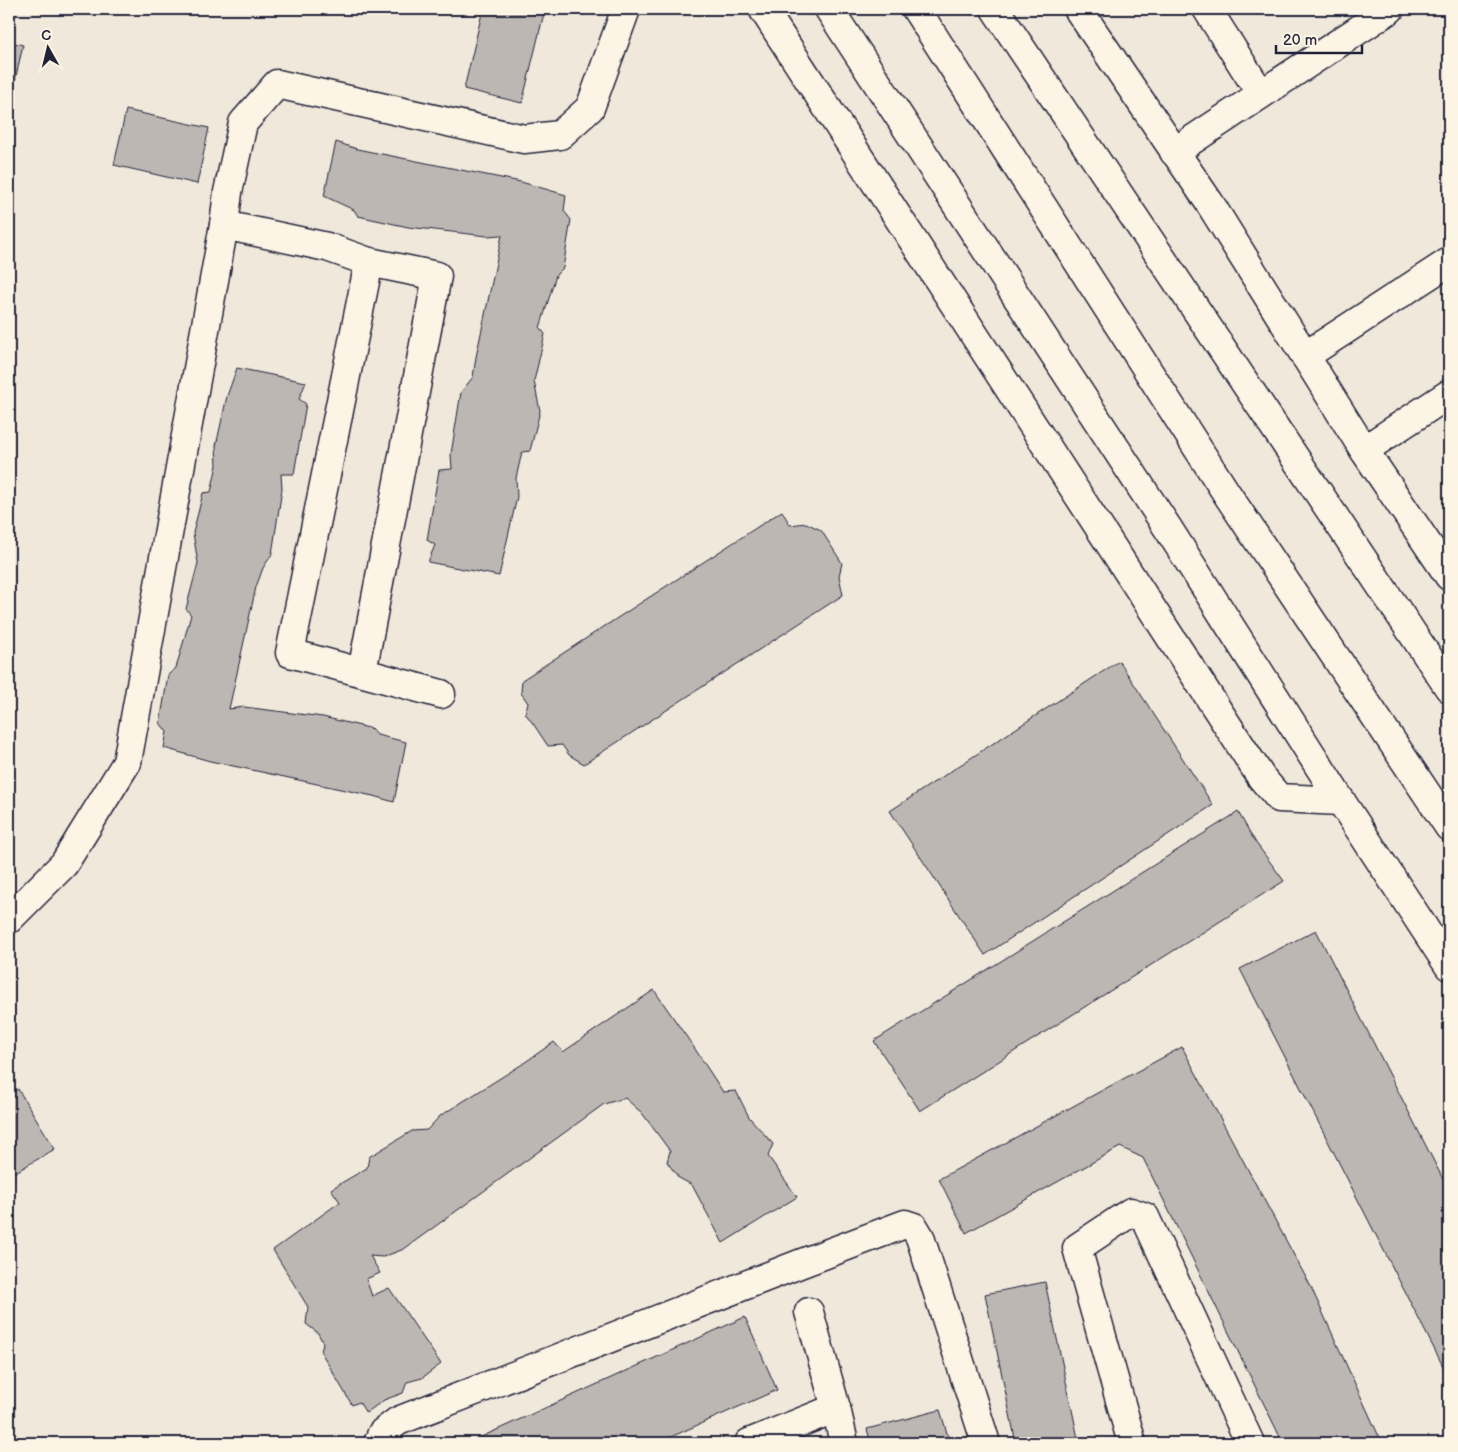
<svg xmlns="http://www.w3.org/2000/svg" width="1458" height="1452" viewBox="0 0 1458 1452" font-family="'Balsamiq Sans',sans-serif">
  <rect width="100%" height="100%" fill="#efe8db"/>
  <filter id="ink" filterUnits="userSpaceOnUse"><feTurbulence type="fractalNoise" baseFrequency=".02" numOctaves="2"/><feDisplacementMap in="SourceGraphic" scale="10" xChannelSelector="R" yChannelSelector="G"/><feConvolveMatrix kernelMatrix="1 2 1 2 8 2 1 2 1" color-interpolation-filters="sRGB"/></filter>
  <g filter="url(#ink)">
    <!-- building -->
    <g fill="#bcb7b3" stroke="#22223b">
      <path d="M483,9H545L522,103L464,89Z"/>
      <path d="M9,42L23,45L10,103H9Z"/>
      <path d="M126,110L209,128L197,184L114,165Z"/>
      <path d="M336,142L357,149L521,182L566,195L564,211L571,220L563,268L556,275L540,328L545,334L534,381L540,411L530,451L522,452L516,478L517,497L499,576L428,562L435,545L427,540L439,470L452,469L451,454L461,392L473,377L476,357L502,235L487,236L408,227L358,216L354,210L324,196Z"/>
      <path d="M237,368L306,382L299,399L306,404L294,474H281L282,489L272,554L263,568L256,587L229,709L244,707L323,717L373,729L377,735L406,742L394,802L373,796L210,761L164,748L167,732L160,723L168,675L176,668L191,615L186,609L198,563L193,533L203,493L211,492L217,465L216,446L227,396Z"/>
      <path d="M782,511L790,525L806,523L821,530L842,563L839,576L843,595L584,764L569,755L562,745L548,746L534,725L525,713L528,703L521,693L522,680Z"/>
      <path d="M1119,661L1213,805L985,955L890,811Z"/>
      <path d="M1238,812L1256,843L1284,881L920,1111L874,1041Z"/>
      <path d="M1316,930L1449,1191V1378L1240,969Z"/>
      <path d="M654,990L695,1049L723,1092L736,1091L749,1117L773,1144L768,1156L797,1197L723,1243L692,1185L679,1178L667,1162L670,1151L642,1113L625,1098L604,1104L404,1249L383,1257L370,1256L380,1273L366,1279L372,1296L389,1288L441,1364L422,1378L407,1382L403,1393L384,1400L366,1413L359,1402L352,1405L321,1352L323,1343L318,1333L306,1324L308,1307L273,1250L340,1202L331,1189L367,1168L369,1157L412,1131L427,1130L440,1116L521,1065L554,1042L563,1052Z"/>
      <path d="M1182,1047L1310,1285L1382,1443H1283L1143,1158L1120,1147L966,1233L939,1179Z"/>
      <path d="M18,1089L55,1149L9,1176V1095Z"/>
      <path d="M1045,1282L1079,1443H1016L985,1294Z"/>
      <path d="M745,1317L777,1390L657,1443H468Z"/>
      <path d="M940,1410L950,1443H871L867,1429Z"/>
    </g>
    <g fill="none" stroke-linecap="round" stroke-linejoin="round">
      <defs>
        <g id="minor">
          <path d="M763,9L1261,777L1279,798L1341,801"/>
          <path d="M829,9L1169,530L1341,801L1449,966"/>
          <path d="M916,9L1227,494L1449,827"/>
          <path d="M995,9L1449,688"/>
          <path d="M1078,9L1209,202L1364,450L1449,576"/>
          <path d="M1207,9L1261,94"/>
          <path d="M1174,152L1390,9"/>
          <path d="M224,225L327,247L369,262L290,653L441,694"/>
          <path d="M1305,356L1449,262"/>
          <path d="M1364,450L1449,394"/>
          <path d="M362,672L437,276L369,262"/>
          <path d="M9,919L64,864L127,762L224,225L228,192L243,123L277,84L524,139L560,135L590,108L626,9"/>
          <path d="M809,1312L836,1408L844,1443"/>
          <path d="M378,1443L382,1433L398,1421L802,1263L905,1224L914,1227L920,1237L986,1443"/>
          <path d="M749,1443L836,1408"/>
          <path d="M1132,1443L1077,1248L1131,1212L1145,1217L1250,1443"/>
        </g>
      </defs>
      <!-- minor casing -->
      <use href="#minor" stroke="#22223b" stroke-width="31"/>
      <!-- minor -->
      <use href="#minor" stroke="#fcf5e5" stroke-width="28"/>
    </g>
  </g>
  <!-- margin -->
  <rect width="1458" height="1452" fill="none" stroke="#fcf5e5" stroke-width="30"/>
  <rect x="15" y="15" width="1428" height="1422" fill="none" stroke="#22223b" stroke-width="2" filter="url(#ink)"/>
  <!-- north arrow -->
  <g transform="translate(48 48) rotate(352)" stroke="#fcf5e5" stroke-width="4" paint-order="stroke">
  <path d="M0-4L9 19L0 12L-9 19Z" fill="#22223b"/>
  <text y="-8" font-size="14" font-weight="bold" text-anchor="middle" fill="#22223b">С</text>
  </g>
  <!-- scale -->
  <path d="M1276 45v8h86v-8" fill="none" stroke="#22223b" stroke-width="2.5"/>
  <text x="1283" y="45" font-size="15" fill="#22223b" stroke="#fcf5e5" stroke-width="4" paint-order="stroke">20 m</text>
</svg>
